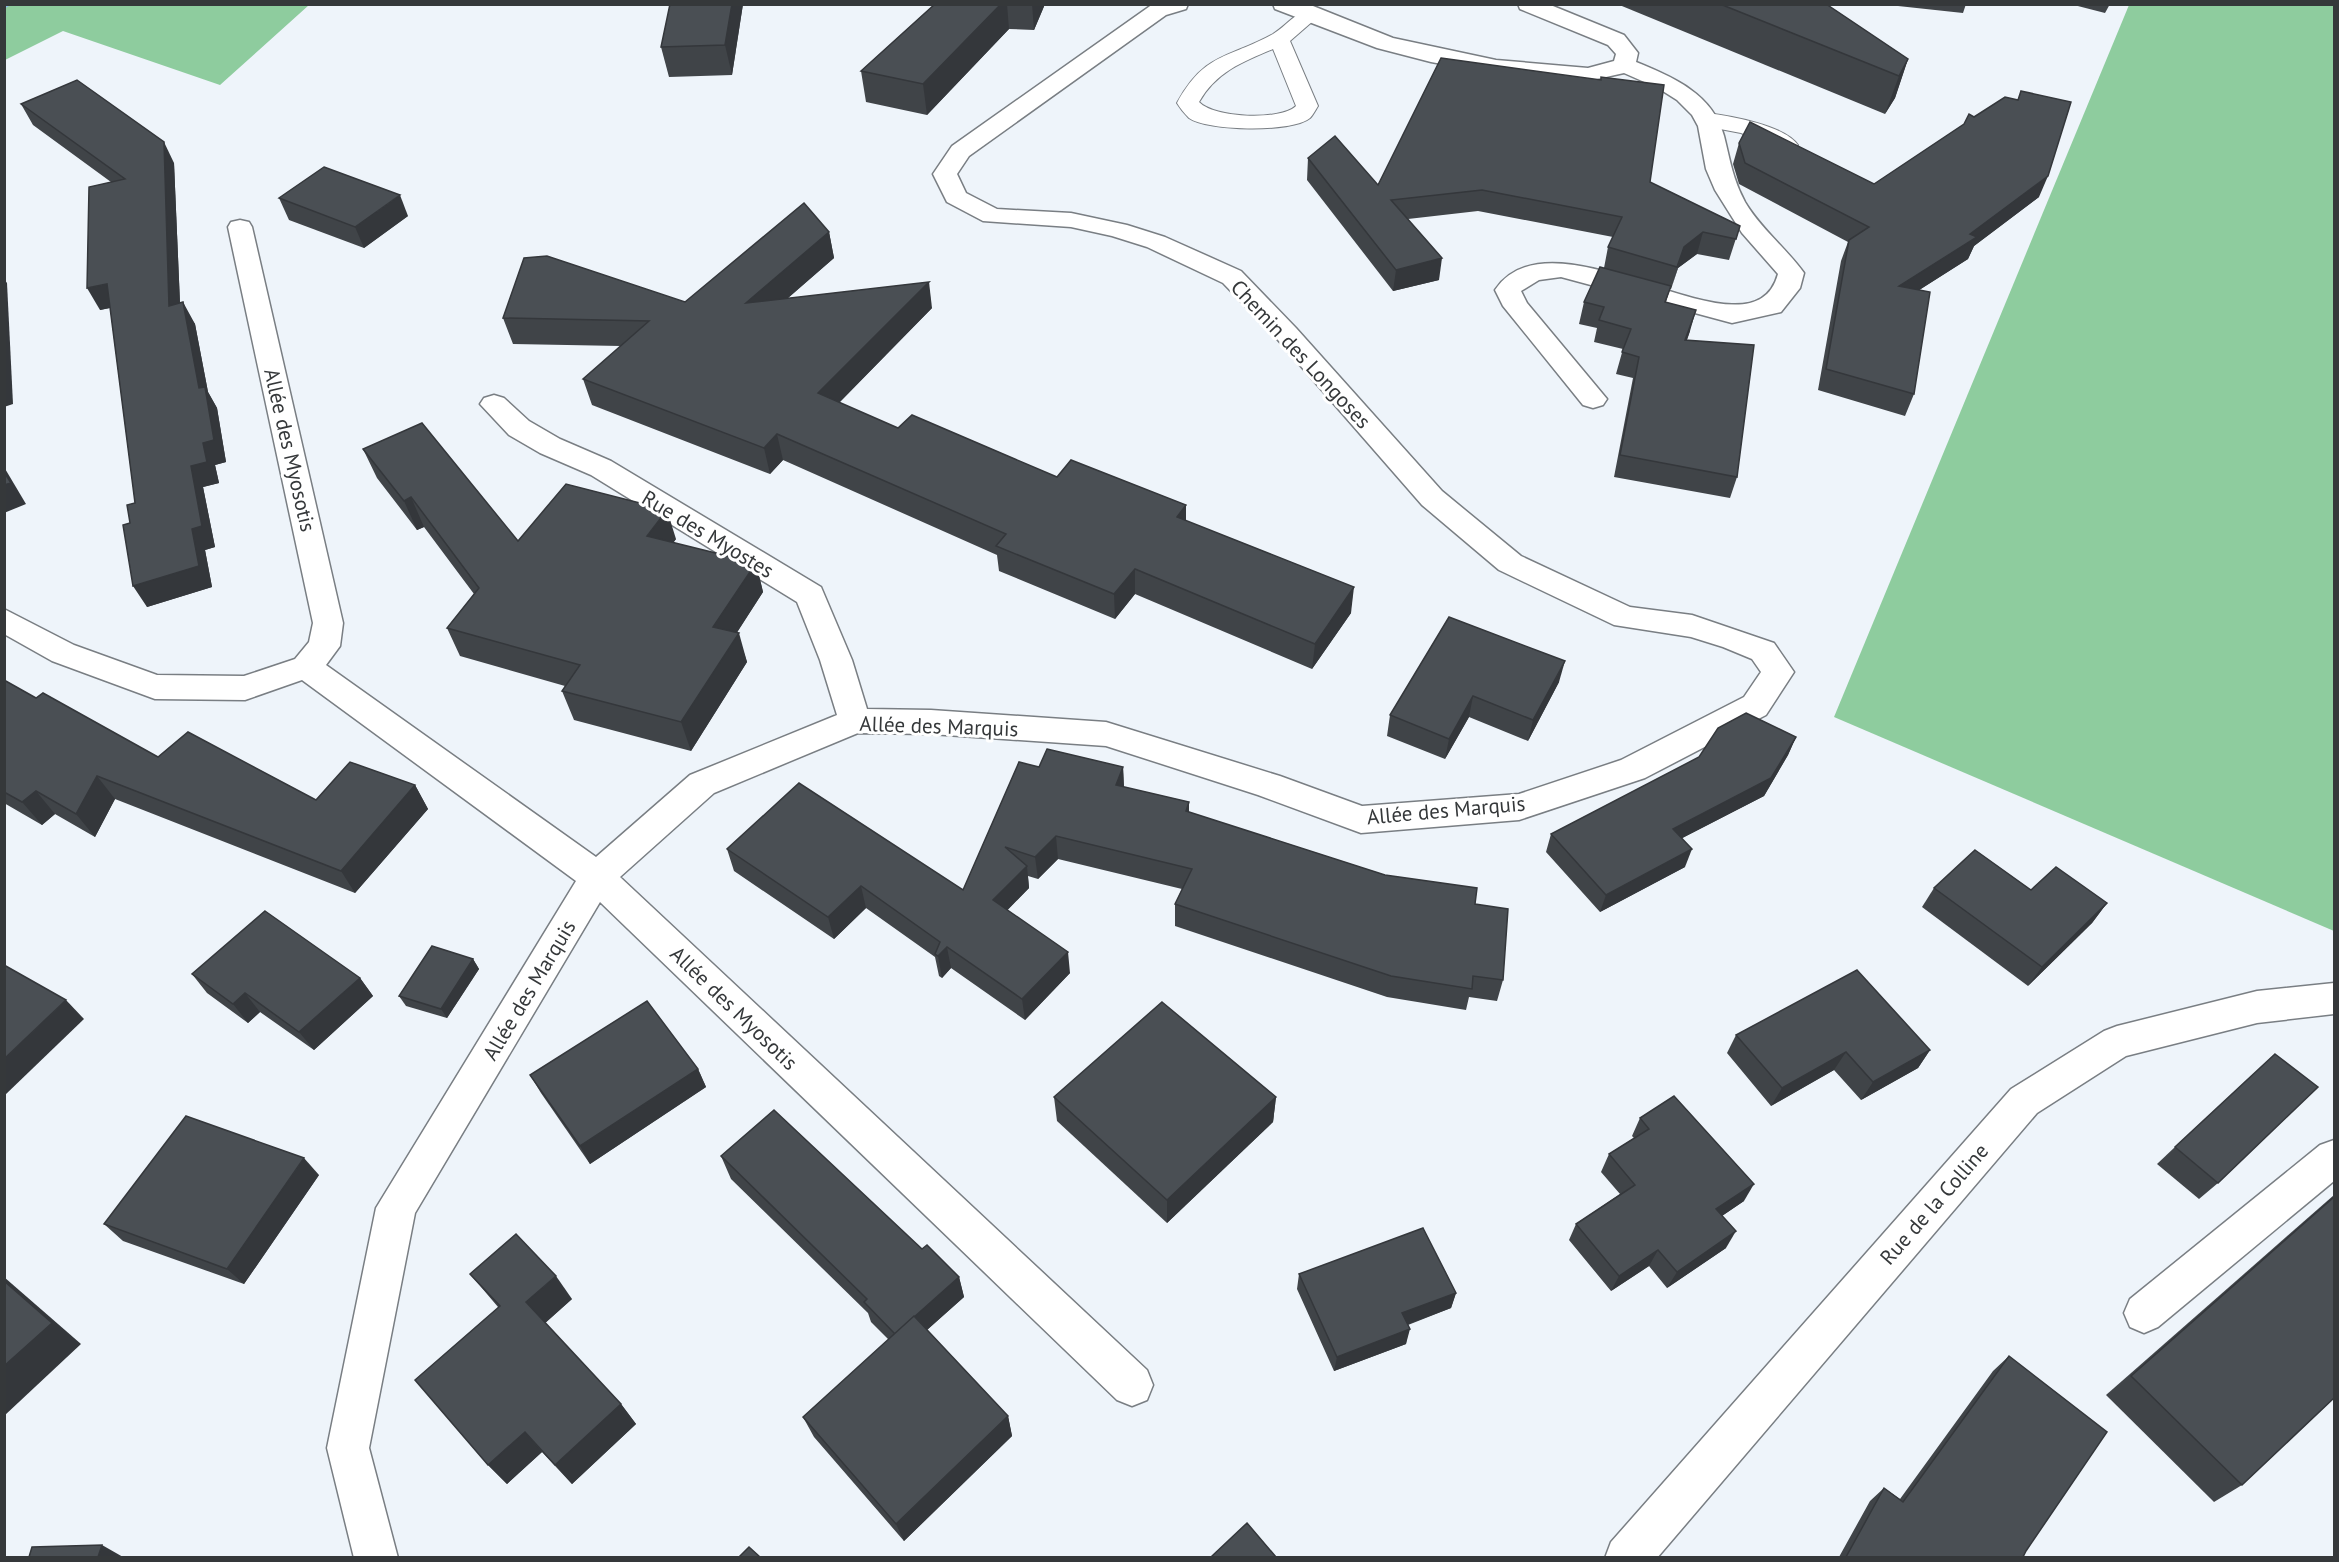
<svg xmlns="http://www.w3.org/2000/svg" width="2339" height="1562" viewBox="0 0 2339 1562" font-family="'PT Sans',sans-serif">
  <rect width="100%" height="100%" fill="#eef4fa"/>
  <!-- forest -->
  <g fill="#8ecc9e">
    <path d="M5,4H309V5L220,85L63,31L5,60Z"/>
    <path d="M2129,5H2334V931L1834,717Z"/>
  </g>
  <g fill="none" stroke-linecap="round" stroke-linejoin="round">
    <!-- stream -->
    <path fill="#8ab6ed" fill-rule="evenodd" d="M4,4H12L4,9Z"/>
    <defs>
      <g id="service">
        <path d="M1311,8L1318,10L1321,14L1290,41L1318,106C1316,109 1313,115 1310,118C1292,133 1207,131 1189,118C1185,114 1180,108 1177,103C1205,52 1228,59 1273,34C1286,26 1296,12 1311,8ZM1273,49L1296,106C1280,121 1214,118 1199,102C1216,72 1242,62 1273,49Z"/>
        <path d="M1707,113C1730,116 1784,125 1798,145L1795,150L1787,152L1741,133L1699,125L1696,120L1699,115Z"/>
      </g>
      <g id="minor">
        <path d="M1153,4H1188L1186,9L1166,15L969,156L957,174L966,193L997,209L1071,213L1127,225L1165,237L1241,271L1296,328L1442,491L1521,556L1630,607L1692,615L1774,643L1794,672L1766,715L1645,778L1519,820L1361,833L1258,795L1106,746L931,734L858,733L714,793L620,877L1147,1370L1153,1385L1147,1400L1132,1406L1117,1400L600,902L415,1213L369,1448L398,1558H354L327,1448L376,1208L576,881L302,680L245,700L155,699L52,661L4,634V609L74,645L157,675L244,676L295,659L309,642L313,623L228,227L231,222L240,220L249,222L252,227L343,623L340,646L326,665L596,857L690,775L837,715L820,660L797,602L591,475L540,453L509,435L480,404L484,398L494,395L504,398L529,421L560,439L611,461L821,587L852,660L867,709L931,710L1106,722L1280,776L1362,806L1519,794L1621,760L1744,697L1761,672L1752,659L1723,647L1691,637L1614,625L1499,570L1422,505L1278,340L1223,283L1147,247L1112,236L1071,227L983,221L947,202L933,174L952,146Z"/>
        <path d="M1273,4H1308L1393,38L1496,60L1588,68L1614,61L1616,54L1608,45L1520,9L1518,4H1548L1624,35L1638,53L1636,62C1673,77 1713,94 1724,136C1730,160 1733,180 1745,202C1761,229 1786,248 1804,273L1800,288L1781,312L1732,323L1561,277L1539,280L1521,291L1527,303L1607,399L1603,405L1593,408L1583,405L1503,306L1495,290C1555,201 1752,370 1778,274L1742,233L1715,190L1706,169L1698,126L1692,115L1677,100L1658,88L1624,73L1588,81H1561L1496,74L1431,62L1377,48L1275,9Z"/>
        <path d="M2334,983V1014L2257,1023L2126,1056L2037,1113L1657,1558H1605L1611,1542L2011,1089L2104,1031L2117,1026L2257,991Z"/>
        <path d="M2334,1140V1181L2158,1327L2144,1333L2130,1327L2124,1313L2130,1299L2320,1145Z"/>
      </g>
    </defs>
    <!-- service casing -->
    <use href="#service" stroke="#797e83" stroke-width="2"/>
    <!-- minor casing -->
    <use href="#minor" stroke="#797e83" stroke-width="3"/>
    <!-- service -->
    <use href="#service" fill="#fff" fill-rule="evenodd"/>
    <!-- minor -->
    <use href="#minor" fill="#fff" fill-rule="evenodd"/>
  </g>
  <!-- wall -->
  <g fill="#404448">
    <path d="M743,4L732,75L669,77L661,47Z"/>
    <path d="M935,4H1045L1034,30L1009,29L927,115L866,102L861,71Z"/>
    <path d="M1617,4H1826L1908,59L1895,98L1885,114Z"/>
    <path d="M1898,4H1966L1963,13L1898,6Z"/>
    <path d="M2070,4H2110L2105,13Z"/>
    <path d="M21,104L174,163L180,303L195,324L208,392L217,408L226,462L215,465L219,483L203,487L215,547L205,550L212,587L147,607L130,523L135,503L110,308L100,310L111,182L33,125Z"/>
    <path d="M1739,143L1874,184L2039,197L1974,246L1968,259L1919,290L1914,394L1905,416L1818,390L1841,261L1848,242L1739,184L1733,164Z"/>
    <path d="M1308,158L1378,185L1650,182L1740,226L1729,260L1697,254L1678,268L1671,289H1670L1666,302L1690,331L1687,340L1737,477L1730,498L1614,477L1633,378L1616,374L1623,349L1594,342L1597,328L1579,324L1584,302L1604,268L1608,247L1613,237L1478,211L1408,219L1439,280L1393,291L1307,180Z"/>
    <path d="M279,198L408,216L364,248L289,220Z"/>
    <path d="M829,232L834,258L787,299L932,308L839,403L898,428L1057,477L1186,505V521L1351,613L1312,669L1135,594L1115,619L999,571L997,555L783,460L770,474L592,405L583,379L621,346L513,344L503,318L685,302Z"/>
    <path d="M363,449L518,541L676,539L673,543L756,563L763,592L737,632L747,662L691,751L574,720L562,691L565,686L460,656L447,628L474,594L424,527L417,530L377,478Z"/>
    <path d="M1449,617L1559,682L1528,741L1469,717L1445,759L1387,736L1390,715Z"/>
    <path d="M4,680L36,698L158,757L316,800L415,785L428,809L355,893L115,799L95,837L55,814L42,825L4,803Z"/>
    <path d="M1796,737L1788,755L1764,796L1682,838L1685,867L1600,912L1546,852L1551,834Z"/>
    <path d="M1039,767H1123L1124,787L1189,802V812L1475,904L1503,980L1497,1001L1469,997L1466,1010L1387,997L1175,926V904L1182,889L1058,859L1038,879L1028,876L1029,888L1007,910L1070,973L1025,1020L951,968L942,978L939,976L935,957L866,908L834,939L734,871L727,849L963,890Z"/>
    <path d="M1934,888L2031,890L2107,903L2092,923L2028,986L1922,907Z"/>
    <path d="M473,959L479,969L447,1018L406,1006L399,996Z"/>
    <path d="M192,974L360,978L373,996L314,1050L260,1012L248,1023L207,993Z"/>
    <path d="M1736,1035L1930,1050L1918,1068L1861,1100L1834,1070L1771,1106L1727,1053Z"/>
    <path d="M698,1069L706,1087L590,1164L541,1093L530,1075Z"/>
    <path d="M1054,1097H1276L1273,1122L1167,1223L1057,1121Z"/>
    <path d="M1640,1118L1744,1201L1722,1216L1726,1248L1667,1288L1649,1266L1611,1291L1569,1240L1576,1224L1620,1194L1601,1172L1609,1154L1634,1138L1632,1136Z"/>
    <path d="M2175,1147L2218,1183L2199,1199L2157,1164Z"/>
    <path d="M721,1156L922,1249L959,1277L964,1297L927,1330L1008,1416L1012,1436L904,1541L814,1437L803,1417L889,1340L871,1322L868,1313L731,1179Z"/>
    <path d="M319,1175L244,1284L123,1241L104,1224Z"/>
    <path d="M2334,1195V1398L2242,1485L2214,1502L2106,1395Z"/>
    <path d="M470,1274L572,1299L545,1323L621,1404L636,1424L572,1484L542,1452L507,1484L488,1465L498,1307Z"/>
    <path d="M1299,1274L1456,1293L1451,1308L1408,1325L1406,1344L1334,1371L1297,1289Z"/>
    <path d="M2009,1356L2026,1551L2023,1557H1839L1870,1501L1884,1488L1900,1499L1993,1371Z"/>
  </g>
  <!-- shaded-wall -->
  <g fill="#34373b">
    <path d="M732,4H743L732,75L725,45Z"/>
    <path d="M1001,4H1007L1009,29L927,115L923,84Z"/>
    <path d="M1032,4H1045L1034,30Z"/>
    <path d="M1908,59L1895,98L1885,114L1899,76Z"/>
    <path d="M164,142L174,163L181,327L169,306Z"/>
    <path d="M2048,176L2039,197L1974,246L1968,259L1891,308L1899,286Z"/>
    <path d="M400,195L408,216L364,248L355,227Z"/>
    <path d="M829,232L834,258L752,329L746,303Z"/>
    <path d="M1703,232L1697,254L1678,268L1671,289L1684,247Z"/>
    <path d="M1442,258L1439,280L1393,291L1396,270Z"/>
    <path d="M4,279L7,283L13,404L4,407Z"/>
    <path d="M929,282L932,308L823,419L818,393Z"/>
    <path d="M107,284L119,306L100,310L87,288Z"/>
    <path d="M183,302L195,324L208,392L217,408L226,462L215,465L219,483L203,487L215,547L205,550L212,587L147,607L133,586L192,529L191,466L203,443L199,388Z"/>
    <path d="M1696,310L1690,331L1679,361L1685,340Z"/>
    <path d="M777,434L783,460L770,474L764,448Z"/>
    <path d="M4,467L26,504L4,513Z"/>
    <path d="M411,497L424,527L417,530L404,501Z"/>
    <path d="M1186,505V531L1177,517Z"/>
    <path d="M667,510L676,539L656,566L647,536Z"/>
    <path d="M756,563L763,592L722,656L713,627Z"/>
    <path d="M1135,569V594L1115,619L1114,594Z"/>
    <path d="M1354,587L1351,613L1312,669L1315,644Z"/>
    <path d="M739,633L747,662L691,751L681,722Z"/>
    <path d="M1565,661L1559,682L1528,741L1533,720Z"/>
    <path d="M1473,696L1469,717L1445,759L1449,739Z"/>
    <path d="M1796,737L1788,755L1764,796L1667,846L1673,829Z"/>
    <path d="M1123,767L1124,790L1116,785Z"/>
    <path d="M97,776L115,799L95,837L76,814Z"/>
    <path d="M415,785L428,809L355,893L341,871Z"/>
    <path d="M36,791L55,814L42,825L22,802Z"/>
    <path d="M1189,802V824L1186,811Z"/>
    <path d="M1056,836L1058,859L1038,879L1035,857Z"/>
    <path d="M1692,849L1685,867L1600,912L1606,895Z"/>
    <path d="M1027,866L1029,888L996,922L993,900Z"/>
    <path d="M861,886L866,908L834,939L828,917Z"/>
    <path d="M2107,903L2092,923L2028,986L2042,967Z"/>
    <path d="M947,947L951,968L942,978L938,956Z"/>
    <path d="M1068,952L1070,973L1025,1020L1022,999Z"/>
    <path d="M473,959L479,969L447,1018L441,1009Z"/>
    <path d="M360,978L373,996L314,1050L299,1032Z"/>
    <path d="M245,993L260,1012L248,1023L233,1004Z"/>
    <path d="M66,1000L84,1019L4,1096V1059Z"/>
    <path d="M1930,1050L1918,1068L1861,1100L1873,1082Z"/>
    <path d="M1846,1052L1834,1070L1771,1106L1782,1088Z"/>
    <path d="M698,1069L706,1087L590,1164L580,1146Z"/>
    <path d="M1276,1097L1273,1122L1167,1223V1200Z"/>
    <path d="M304,1158L319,1175L244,1284L227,1269Z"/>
    <path d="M1754,1184L1744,1201L1707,1226L1716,1209Z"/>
    <path d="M1736,1231L1726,1248L1667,1288L1677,1272Z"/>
    <path d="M1658,1250L1649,1266L1611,1291L1619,1276Z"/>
    <path d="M556,1276L572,1299L543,1325L526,1302Z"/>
    <path d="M4,1277L81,1344L4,1416Z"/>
    <path d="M959,1277L964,1297L901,1353L895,1334Z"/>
    <path d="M1456,1293L1451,1308L1398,1328L1402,1313Z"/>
    <path d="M1410,1329L1406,1344L1334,1371L1337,1357Z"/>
    <path d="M621,1404L636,1424L572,1484L555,1465Z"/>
    <path d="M1008,1416L1012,1436L904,1541L896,1524Z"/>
    <path d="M525,1432L542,1452L507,1484L488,1465Z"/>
    <path d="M102,1545L123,1557H98Z"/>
  </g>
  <!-- building -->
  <g fill="#4a4f54" stroke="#34373b" stroke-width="1.5">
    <path d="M670,4H732L725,45L661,47Z"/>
    <path d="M935,4H1001L923,84L861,71Z"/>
    <path d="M1720,4H1826L1908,59L1899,76Z"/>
    <path d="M1441,58L1601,80V77L1664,85L1650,182L1740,226L1736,239L1703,232L1684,247L1677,267L1608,247L1622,217L1482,190L1391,200L1442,258L1396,270L1308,158L1335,136L1378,185Z"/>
    <path d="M77,80L164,142L169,306L183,302L199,388L205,387L214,440L203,443L207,462L191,466L202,526L192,529L199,566L133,586L123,525L130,523L127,505L135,503L107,284L87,288L89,187L125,179L21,104Z"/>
    <path d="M2021,91L2071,102L2048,176L1970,234L1977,237L1899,286L1930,292L1914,394L1826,369L1849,240L1869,227L1745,163L1739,143L1750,122L1874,184L1964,124L1969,114L1974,117L2005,97L2018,100Z"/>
    <path d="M324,167L400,195L355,227L279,198Z"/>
    <path d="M804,203L829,232L746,303L929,282L818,393L898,428L912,415L1057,477L1071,460L1186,505L1177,517L1354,587L1315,644L1135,569L1114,594L996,546L1006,534L777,434L764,448L583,379L649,321L503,318L524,258L547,256L685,302Z"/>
    <path d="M1600,267L1671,286L1665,302L1696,310L1685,340L1754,345L1737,477L1620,455L1639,357L1622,352L1631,329L1599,320L1604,307L1584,302Z"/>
    <path d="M422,423L518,541L566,484L667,510L647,536L756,563L713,627L739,633L681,722L562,691L580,665L447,628L479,588L411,497L404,501L363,449Z"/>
    <path d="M4,472L11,483L4,485Z"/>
    <path d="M1449,617L1565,661L1533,720L1473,696L1449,739L1390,715Z"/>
    <path d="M4,680L36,698L43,693L158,757L188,732L316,800L350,762L415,785L341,871L97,776L76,814L36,791L22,802L4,792Z"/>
    <path d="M1746,713L1796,737L1771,778L1673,829L1692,849L1606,895L1551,834L1699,757L1718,728Z"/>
    <path d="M1047,749L1123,767L1116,785L1189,802L1186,811L1385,875L1477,888L1475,904L1508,909L1503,980L1473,976L1472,989L1391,976L1175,904L1192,869L1056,836L1035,857L1005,847L1027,866L993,900L1068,952L1022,999L947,947L938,956L935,954L940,942L861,886L828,917L727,849L799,783L963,890L1019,762L1039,767Z"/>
    <path d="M1975,850L2031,890L2056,867L2107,903L2042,967L1934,888Z"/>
    <path d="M265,911L360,978L299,1032L245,993L233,1004L192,974Z"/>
    <path d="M432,946L473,959L441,1009L399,996Z"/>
    <path d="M4,965L66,1000L4,1059Z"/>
    <path d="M1857,970L1930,1050L1873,1082L1846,1052L1782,1088L1736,1035Z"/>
    <path d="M647,1001L698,1069L580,1146L530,1075Z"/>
    <path d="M1162,1002L1276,1097L1167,1200L1054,1097Z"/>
    <path d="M2275,1054L2318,1087L2218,1183L2175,1147Z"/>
    <path d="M1674,1096L1754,1184L1716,1209L1736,1231L1677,1272L1658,1250L1619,1276L1576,1224L1635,1185L1609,1154L1649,1129L1640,1118Z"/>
    <path d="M774,1110L922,1249L927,1245L959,1277L895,1334L864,1302L867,1299L721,1156Z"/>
    <path d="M186,1116L304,1158L227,1269L104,1224Z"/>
    <path d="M2334,1197V1398L2242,1485L2131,1376Z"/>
    <path d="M1423,1228L1456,1293L1402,1313L1410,1329L1337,1357L1299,1274Z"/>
    <path d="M516,1234L556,1276L526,1302L621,1404L555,1465L525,1432L488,1465L415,1380L500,1306L470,1274Z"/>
    <path d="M4,1281L52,1323L4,1366Z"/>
    <path d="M914,1316L1008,1416L896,1524L803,1417Z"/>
    <path d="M2009,1356L2107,1432L2026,1551L2023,1557H1846L1884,1488L1903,1502Z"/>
    <path d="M1247,1523L1276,1557H1211Z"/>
    <path d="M102,1545L98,1557H29L32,1547Z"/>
    <path d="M749,1547L760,1557H739Z"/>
  </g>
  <g text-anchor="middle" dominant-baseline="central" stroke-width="6" stroke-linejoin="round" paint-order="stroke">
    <!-- street labels -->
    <g font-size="21" fill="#35383a" stroke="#fff">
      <text transform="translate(1301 354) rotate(47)">Chemin des Longoses</text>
      <text transform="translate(290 450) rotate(77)">Allée des Myosotis</text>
      <text transform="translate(708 534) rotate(31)">Rue des Myostes</text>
      <text transform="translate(939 726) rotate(2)">Allée des Marquis</text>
      <text transform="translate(1446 810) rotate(-5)">Allée des Marquis</text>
      <text transform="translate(529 990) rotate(-59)">Allée des Marquis</text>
      <text transform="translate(734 1008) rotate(44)">Allée des Myosotis</text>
      <text transform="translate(1934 1204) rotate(-49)">Rue de la Colline</text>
    </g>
  </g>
  <!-- border -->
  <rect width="2339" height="1562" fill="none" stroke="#35383a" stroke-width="12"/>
</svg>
